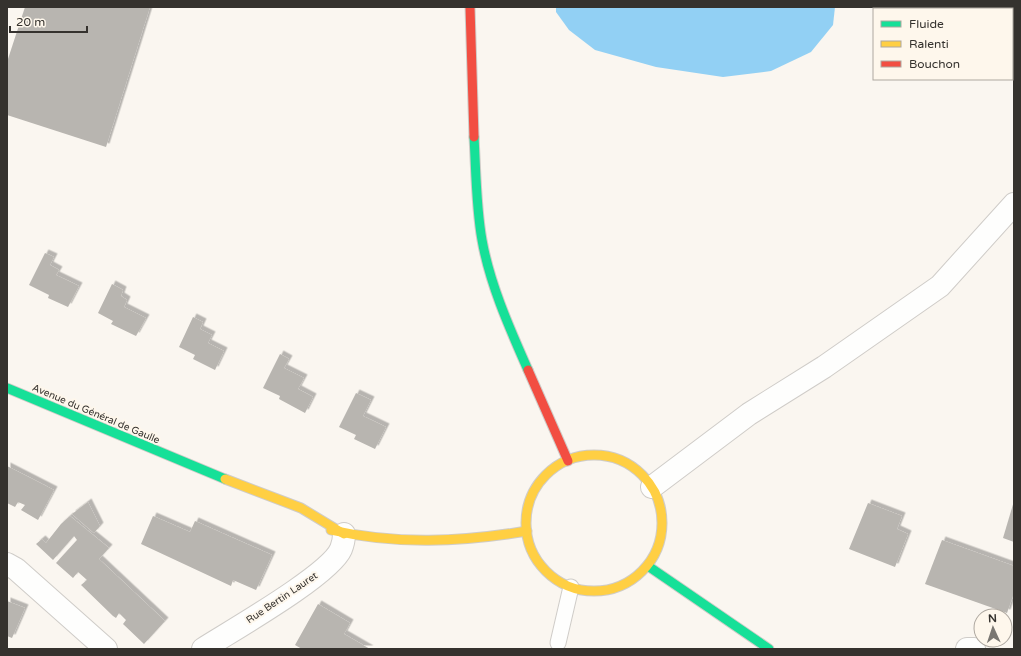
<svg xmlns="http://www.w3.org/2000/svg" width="1021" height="656" viewBox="0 0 1021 656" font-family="'Varela Round',sans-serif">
  <defs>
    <filter id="shadow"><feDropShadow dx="3.5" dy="-3.5" stdDeviation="0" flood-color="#0004"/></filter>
  </defs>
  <rect width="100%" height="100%" fill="#faf6f0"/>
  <!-- water -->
  <path fill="#92d0f4" d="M556,7H835L833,25L811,52L771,71L723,77L656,67L595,50L569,30L556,12Z"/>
  <!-- building -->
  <g fill="#b8b5b0" filter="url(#shadow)">
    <path d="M25,7H150L106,147L7,115V62Z"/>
    <path d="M45,253L54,257L50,265L59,270L56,275L79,286L68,307L48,298L49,295L29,285Z"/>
    <path d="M112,284L123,290L121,296L127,300L124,307L146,318L136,336L111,324L113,321L98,313Z"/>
    <path d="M193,317L203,322L200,329L212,335L208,343L224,351L215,370L193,359L195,355L179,347Z"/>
    <path d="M280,354L289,359L284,368L304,378L298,389L313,397L305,413L279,399L280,396L263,388Z"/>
    <path d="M356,393L371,400L363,416L386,427L375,449L354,439L356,435L339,427Z"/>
    <path d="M7,466L54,490L38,520L21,510L25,505L18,502L15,507L7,503Z"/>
    <path d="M1014,501V542L1003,538Z"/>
    <path d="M88,502L100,526L94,533L72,514Z"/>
    <path d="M868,503L902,516L897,529L908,534L895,567L849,549Z"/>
    <path d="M70,516L109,548L99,559L165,621L144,644L123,624L126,620L119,613L116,618L113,616L81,585L87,580L78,572L73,578L56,563L77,540L74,536L53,560L36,544L42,539L46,543L61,524Z"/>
    <path d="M153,516L190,532L195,521L272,555L256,590L233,580L231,586L141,544Z"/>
    <path d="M942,540L1014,566V593L1007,613L925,584Z"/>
    <path d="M7,601L25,608L12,638L7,636Z"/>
    <path d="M318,604L350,623L344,634L370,649H302L295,645Z"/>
  </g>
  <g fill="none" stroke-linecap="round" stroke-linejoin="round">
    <defs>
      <path id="lane" d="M558,643L571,587"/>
      <g id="street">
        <path d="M652,487L749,414L824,367L940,286L1014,204"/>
        <path d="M7,564L16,569L106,649"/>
        <path d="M203,649C231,631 330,575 341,549C343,544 344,538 344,534"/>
        <path d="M967,649H974"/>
      </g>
      <g id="fast">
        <path d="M474,137C476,171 476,207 482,240C490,285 510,329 528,370"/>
        <path d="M7,388L225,479"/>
        <path d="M648,566L769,649"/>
      </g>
      <g id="slow">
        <circle cx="594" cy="523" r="68"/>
        <path d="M225,479L301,508L344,534"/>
        <path d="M331,530C397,545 461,542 527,531"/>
      </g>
      <g id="jam">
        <path d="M470,7L474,137"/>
        <path d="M528,370L568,461"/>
      </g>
    </defs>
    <!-- lane casing -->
    <use href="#lane" stroke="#cfccc8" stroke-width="17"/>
    <!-- street casing -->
    <use href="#street" stroke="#cfccc8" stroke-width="24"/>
    <!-- fast casing -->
    <use href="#fast" stroke="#cfccc8" stroke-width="11"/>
    <!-- slow casing -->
    <use href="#slow" stroke="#cfccc8" stroke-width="11"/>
    <!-- jam casing -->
    <use href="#jam" stroke="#cfccc8" stroke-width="11"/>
    <!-- lane -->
    <use href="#lane" stroke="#fefefd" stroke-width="15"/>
    <!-- street -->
    <use href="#street" stroke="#fefefd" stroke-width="22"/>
    <!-- fast -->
    <use href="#fast" stroke="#16e098" stroke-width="9"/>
    <!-- slow -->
    <use href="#slow" stroke="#ffcf43" stroke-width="9"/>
    <!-- jam -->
    <use href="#jam" stroke="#f24e42" stroke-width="9"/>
  </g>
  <g text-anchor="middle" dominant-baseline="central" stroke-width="4" stroke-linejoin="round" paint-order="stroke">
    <!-- street labels -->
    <g font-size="10" fill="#35322e" stroke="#fef7ec">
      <text transform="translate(96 414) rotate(23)">Avenue du Général de Gaulle</text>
      <text transform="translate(282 598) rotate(-34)">Rue Bertin Lauret</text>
    </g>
  </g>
  <!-- border -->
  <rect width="1021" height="656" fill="none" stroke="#35322e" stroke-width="16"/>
  <!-- legend -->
  <rect x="873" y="8" width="140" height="72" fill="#fef7ec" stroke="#aea8a0"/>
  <rect x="881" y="21" width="20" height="6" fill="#16e098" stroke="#aea8a0"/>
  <text x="909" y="28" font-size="12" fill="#35322e">Fluide</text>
  <rect x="881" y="41" width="20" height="6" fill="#ffcf43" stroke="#aea8a0"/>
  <text x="909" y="48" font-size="12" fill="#35322e">Ralenti</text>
  <rect x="881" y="61" width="20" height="6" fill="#f24e42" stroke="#aea8a0"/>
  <text x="909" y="68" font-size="12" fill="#35322e">Bouchon</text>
  <!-- north arrow -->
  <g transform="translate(993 628) rotate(357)"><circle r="19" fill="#fef7ec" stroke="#aea8a0"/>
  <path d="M0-3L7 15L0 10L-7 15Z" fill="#7a7772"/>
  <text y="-6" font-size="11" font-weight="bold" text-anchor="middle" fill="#35322e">N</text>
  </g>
  <!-- scale -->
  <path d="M10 26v6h77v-6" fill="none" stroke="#35322e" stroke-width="2"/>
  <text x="16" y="26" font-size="12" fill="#35322e" stroke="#fef7ec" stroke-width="3" paint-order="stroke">20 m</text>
</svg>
